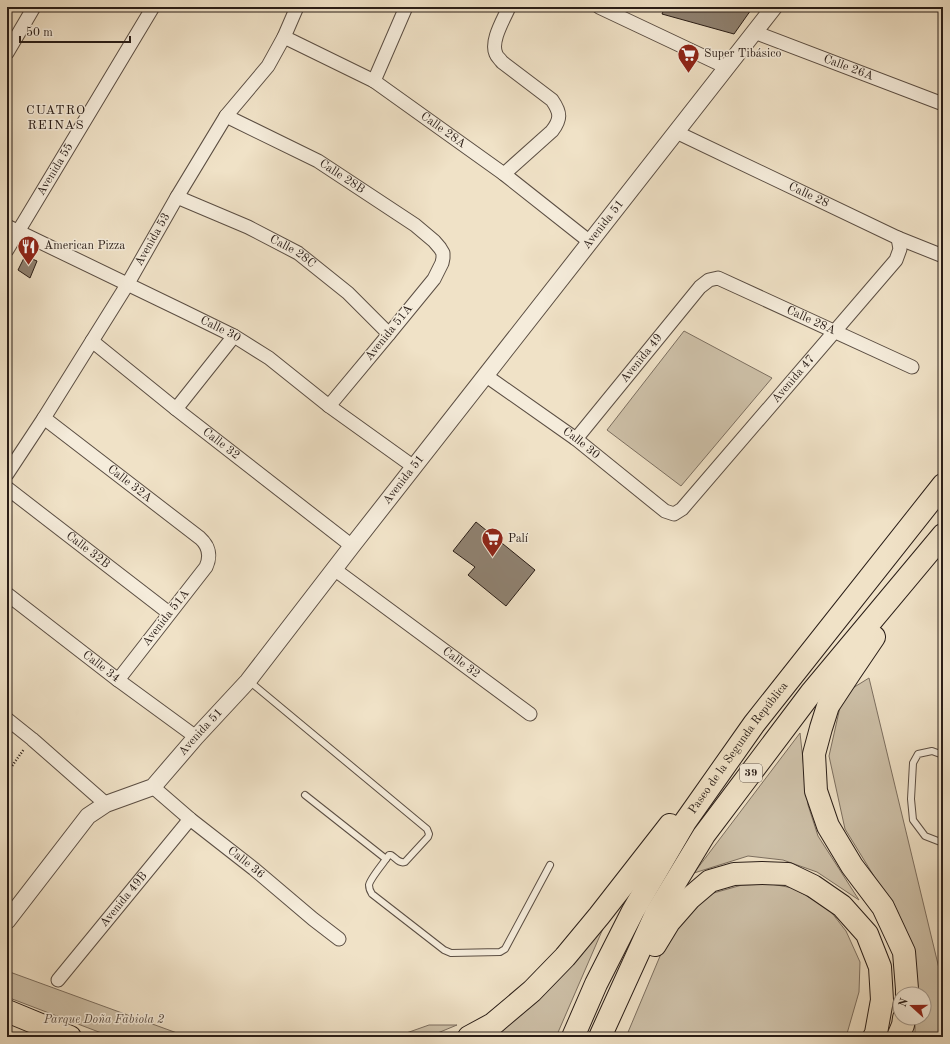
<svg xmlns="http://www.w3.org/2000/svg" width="950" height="1044" viewBox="0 0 950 1044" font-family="'Old Standard TT',serif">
  <rect width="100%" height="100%" fill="#f0e2c7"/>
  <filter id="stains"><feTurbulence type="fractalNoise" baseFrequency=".005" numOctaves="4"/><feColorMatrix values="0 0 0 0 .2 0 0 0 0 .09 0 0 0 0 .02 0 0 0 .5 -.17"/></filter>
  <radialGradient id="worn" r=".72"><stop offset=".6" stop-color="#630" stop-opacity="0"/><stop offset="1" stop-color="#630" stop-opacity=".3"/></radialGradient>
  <!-- green -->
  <g fill="#cec1a9" stroke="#7c6f60">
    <path d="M684,331L772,378L681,486L607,430Z"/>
    <path d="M869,678L943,985V1037H915V1018H924V994H914L893,907L845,829L829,756L843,694Z"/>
    <path d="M800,733L808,805L818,836L859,900L817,872L783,860L748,856L694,873Z"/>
    <path d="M771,884L793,888L828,908L846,931L860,962L859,992L846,1037H626L663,949L685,915L710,894L742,885Z"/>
    <path d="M608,917L556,1037H479Z"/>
    <path d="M7,971L188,1037H112L7,997Z"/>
    <path d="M429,1025H457L428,1037H395Z"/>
  </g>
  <!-- building -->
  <g fill="#908373" stroke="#291d17">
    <path d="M665,7H753L734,34L662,14Z"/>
    <path d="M25,256L37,261L30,278L18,270Z"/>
    <path d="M476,522L535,570L506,606L468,575L475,567L453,551Z"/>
  </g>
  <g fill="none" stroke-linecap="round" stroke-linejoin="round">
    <defs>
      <g id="service">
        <path d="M249,681L427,829L429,834L428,837L405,862C399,864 396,858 391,855H389L386,859L305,795"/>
        <path d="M943,755L932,751L918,754L913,763L911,799L913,820L925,836L943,843"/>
        <path d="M386,859C382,865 370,879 369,885C369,888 370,891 372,894L444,950L451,953L500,952L505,949L550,865"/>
      </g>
      <g id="minor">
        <path d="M599,7L726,67"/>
        <path id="s1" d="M754,32L943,104"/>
        <path id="s2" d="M284,37L374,81L504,174L590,242"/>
        <path d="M7,53L34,7"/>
        <path d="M374,81L406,7"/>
        <path id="s3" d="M226,116L318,161L415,225L434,241L440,248L443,253V258L442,263L434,279L389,334L329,406"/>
        <path id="s4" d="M676,132L898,238L943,256"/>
        <path d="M504,174L552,131C561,119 561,113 552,100L502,62C500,59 497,57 496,54C490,41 504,19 509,7"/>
        <path id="s5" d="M177,197L248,227L298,253L348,293L389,334"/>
        <path id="s6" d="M7,226L183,311L234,336L269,358L329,406L414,467"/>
        <path id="s7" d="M7,250L153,7"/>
        <path id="s8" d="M92,341L176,409L352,546"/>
        <path id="s9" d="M485,375L576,439L665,511L674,514L682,509L896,260L900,249L898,238"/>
        <path d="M176,409L234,336"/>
        <path id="s10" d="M44,418L200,538C209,546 211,556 206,567L118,680"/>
        <path id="s11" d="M576,439L700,287L709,280L718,278L912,367"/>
        <path id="s12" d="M7,474L44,418L127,285L177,197L226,116L268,66L284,37L297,7"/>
        <path id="s13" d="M7,488L169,613"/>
        <path id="s14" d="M334,569L530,714"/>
        <path id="s15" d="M7,594L118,680L196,737"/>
        <path d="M7,719L32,739L106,804"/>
        <path id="s16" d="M153,787L190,819L254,869L313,919L339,939"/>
        <path id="s17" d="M58,980L190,819"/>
      </g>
      <g id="tertiary">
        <path id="s18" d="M7,921L88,816L106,804L153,787L196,737L248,681L352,546L774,7"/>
      </g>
      <g id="trunk">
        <path d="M874,637L851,671L828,706L821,728L814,754L816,791L828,826L852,866L883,907L904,952L907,989V994"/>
        <path d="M655,945L669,922L690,898L710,881L734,874L762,873L788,874L813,886L842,906L867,934L880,967L882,1000L876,1033L874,1037"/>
        <path d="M7,1011L70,1037"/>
        <path d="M469,1037L493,1024L532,991L565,957L599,916L670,825"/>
        <path id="s19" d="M573,1037L596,984L633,911L685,822L754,724L943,485"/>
        <path d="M600,1037L656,914L704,835L811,693L943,535"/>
        <path d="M898,1037L903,1025L904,1018"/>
      </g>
    </defs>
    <!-- service casing -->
    <use href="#service" stroke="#5b4e43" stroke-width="8"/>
    <!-- minor casing -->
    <use href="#minor" stroke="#5b4e43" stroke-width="15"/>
    <!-- tertiary casing -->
    <use href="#tertiary" stroke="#5b4e43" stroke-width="18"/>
    <!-- trunk casing -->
    <use href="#trunk" stroke="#291d17" stroke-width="24"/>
    <!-- path -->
    <path stroke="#291d17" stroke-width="2.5" stroke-dasharray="1 2" stroke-linecap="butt" d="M7,773L24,749"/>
    <!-- service -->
    <use href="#service" stroke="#f5ecdb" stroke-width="6"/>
    <!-- minor -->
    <use href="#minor" stroke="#f5ecdb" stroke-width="13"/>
    <!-- tertiary -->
    <use href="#tertiary" stroke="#f5ecdb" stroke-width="16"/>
    <!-- trunk -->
    <use href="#trunk" stroke="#f0e2c7" stroke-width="22"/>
  </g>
  <!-- icons -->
  <defs>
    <symbol id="supermarket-pin" viewBox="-11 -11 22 30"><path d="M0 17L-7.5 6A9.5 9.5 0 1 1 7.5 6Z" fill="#8f2418" stroke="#f5ecdb"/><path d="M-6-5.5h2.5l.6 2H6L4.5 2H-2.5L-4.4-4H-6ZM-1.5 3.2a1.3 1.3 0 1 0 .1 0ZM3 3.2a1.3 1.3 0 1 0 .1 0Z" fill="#fff"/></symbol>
    <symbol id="restaurant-pin" viewBox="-11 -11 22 30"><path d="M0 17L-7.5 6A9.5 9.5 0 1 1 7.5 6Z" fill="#8f2418" stroke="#f5ecdb"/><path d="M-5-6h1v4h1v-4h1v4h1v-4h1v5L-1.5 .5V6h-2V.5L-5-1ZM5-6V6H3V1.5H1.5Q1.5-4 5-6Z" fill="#fff"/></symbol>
  </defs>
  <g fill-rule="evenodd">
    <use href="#supermarket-pin" x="676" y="42" width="25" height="34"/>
    <use href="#restaurant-pin" x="16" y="234" width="25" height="34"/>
    <use href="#supermarket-pin" x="480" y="526" width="25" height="34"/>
  </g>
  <g text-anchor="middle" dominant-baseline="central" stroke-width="3" stroke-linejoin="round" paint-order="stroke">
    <!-- shield labels -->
    <rect fill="#f5ecdb" stroke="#665b52" stroke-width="1" x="740" y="764" width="22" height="18" rx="3"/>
    <g font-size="11" font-weight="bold" fill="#291d17">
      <text x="751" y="773">39</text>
    </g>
    <!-- poi labels -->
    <g font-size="12" fill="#291d17" stroke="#f5ecdb" text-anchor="start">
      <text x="704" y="54">Super Tibásico</text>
      <text x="44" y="246">American Pizza</text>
      <text x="508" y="539">Palí</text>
    </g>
    <!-- street labels -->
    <g font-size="12" fill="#291d17" stroke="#f5ecdb">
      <text stroke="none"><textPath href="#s1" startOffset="101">Calle 26A</textPath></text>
      <text stroke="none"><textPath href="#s2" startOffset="185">Calle 28A</textPath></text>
      <text stroke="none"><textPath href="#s7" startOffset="94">Avenida 55</textPath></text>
      <text stroke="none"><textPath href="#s3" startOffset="131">Calle 28B</textPath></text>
      <text stroke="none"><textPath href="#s4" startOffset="147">Calle 28</textPath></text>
      <text stroke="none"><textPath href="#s18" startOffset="925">Avenida 51</textPath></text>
      <text stroke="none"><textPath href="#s12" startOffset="276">Avenida 53</textPath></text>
      <text stroke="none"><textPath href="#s5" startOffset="128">Calle 28C</textPath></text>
      <text stroke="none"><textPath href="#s11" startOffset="319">Calle 28A</textPath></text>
      <text stroke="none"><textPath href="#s6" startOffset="237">Calle 30</textPath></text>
      <text transform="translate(389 333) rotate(-51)">Avenida 51A</text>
      <text stroke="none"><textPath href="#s11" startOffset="104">Avenida 49</textPath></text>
      <text stroke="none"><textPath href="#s9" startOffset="416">Avenida 47</textPath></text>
      <text stroke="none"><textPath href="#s9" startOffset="118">Calle 30</textPath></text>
      <text stroke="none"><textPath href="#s8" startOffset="165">Calle 32</textPath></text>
      <text stroke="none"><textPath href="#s18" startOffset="601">Avenida 51</textPath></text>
      <text stroke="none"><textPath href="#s10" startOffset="108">Calle 32A</textPath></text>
      <text stroke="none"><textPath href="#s13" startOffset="102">Calle 32B</textPath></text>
      <text transform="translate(166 618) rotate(-52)">Avenida 51A</text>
      <text stroke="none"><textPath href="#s14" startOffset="158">Calle 32</textPath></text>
      <text stroke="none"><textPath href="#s15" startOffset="119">Calle 34</textPath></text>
      <text stroke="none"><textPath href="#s18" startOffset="277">Avenida 51</textPath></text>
      <text stroke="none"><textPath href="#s19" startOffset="334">Paseo de la Segunda República</textPath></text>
      <text stroke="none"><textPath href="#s16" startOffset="120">Calle 36</textPath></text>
      <text stroke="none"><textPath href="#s17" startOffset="104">Avenida 49B</textPath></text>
    </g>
    <!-- park labels -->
    <g font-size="12" font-style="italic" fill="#5b4e43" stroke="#f5ecdb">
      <text x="104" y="1020">Parque Doña Fabiola 2</text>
    </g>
    <!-- neighbourhood labels -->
    <g font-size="13" letter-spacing="1" fill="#291d17" stroke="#f5ecdb">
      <text x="56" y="110">CUATRO<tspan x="56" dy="15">REINAS</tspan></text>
    </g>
  </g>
  <!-- margin -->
  <rect width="950" height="1044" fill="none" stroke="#f0e2c7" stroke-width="24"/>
  <rect x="8" y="8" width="934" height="1028" fill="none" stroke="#291d17" stroke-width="2"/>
  <rect x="12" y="12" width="926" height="1020" fill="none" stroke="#291d17"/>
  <!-- north arrow -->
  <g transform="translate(912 1006) rotate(291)"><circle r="19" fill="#f5ecdb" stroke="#a3998d"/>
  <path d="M0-3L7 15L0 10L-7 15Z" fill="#8f2418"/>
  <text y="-6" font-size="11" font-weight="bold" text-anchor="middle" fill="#291d17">N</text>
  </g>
  <!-- scale -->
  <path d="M20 36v6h110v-6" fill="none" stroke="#291d17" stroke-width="2"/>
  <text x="26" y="36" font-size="12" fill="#291d17" stroke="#f5ecdb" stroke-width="3" paint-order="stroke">50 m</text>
  <rect width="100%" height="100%" filter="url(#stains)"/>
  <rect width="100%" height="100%" fill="url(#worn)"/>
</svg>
